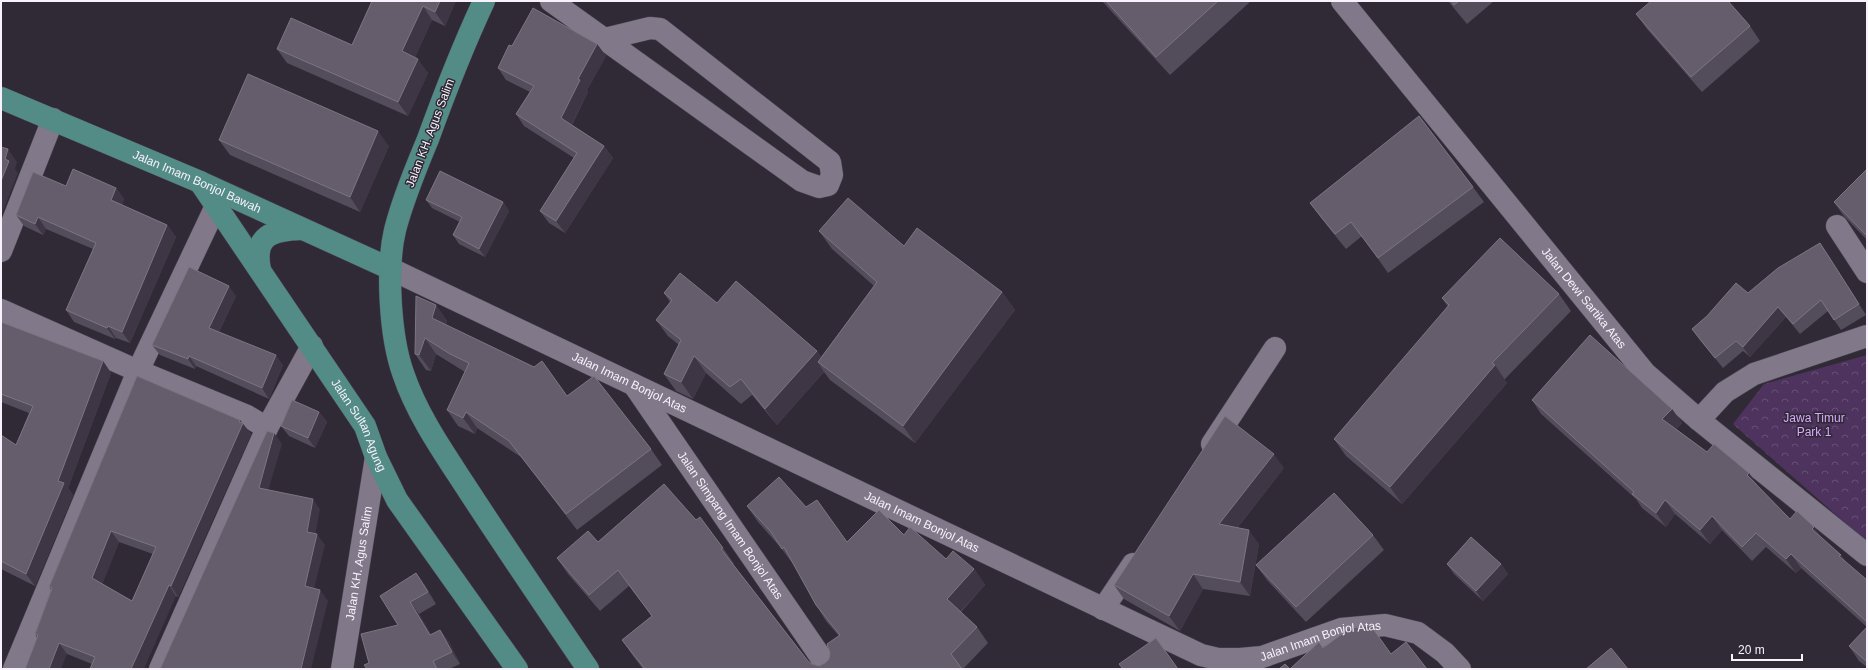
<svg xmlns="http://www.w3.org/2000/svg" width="1868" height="670" viewBox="0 0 1868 670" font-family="Helvetica,sans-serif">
  <defs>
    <pattern id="forest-crowns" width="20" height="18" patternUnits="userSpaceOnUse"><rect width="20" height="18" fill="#4d335e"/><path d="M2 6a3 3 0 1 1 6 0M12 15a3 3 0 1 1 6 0" fill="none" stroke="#675176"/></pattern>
  </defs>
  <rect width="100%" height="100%" fill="#302936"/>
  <!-- forest -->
  <path fill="url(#forest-crowns)" d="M1867,355V542L1733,424L1764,384Z"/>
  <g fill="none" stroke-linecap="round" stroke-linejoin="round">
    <defs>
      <g id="minor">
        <path d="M551,1L802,181L819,187L828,185L832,175L830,162L660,29L650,28L605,39"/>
        <path id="s1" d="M1342,1L1645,373L1699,420L1867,555"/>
        <path d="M1837,226L1867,272"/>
        <path d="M1,251L53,119"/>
        <path id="s2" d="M391,269L1201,655L1218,659H1240L1262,657L1341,629L1385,625L1418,633L1445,653L1460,669"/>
        <path d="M1,310L138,371L247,416L267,428L160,669"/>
        <path id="s3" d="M634,385L829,669"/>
        <path d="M1699,420L1725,392L1754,374L1867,336"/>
        <path d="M267,428L312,346"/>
        <path d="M1212,444L1275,348"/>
        <path d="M1103,609L1133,564"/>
        <path d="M14,669L138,371L216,206"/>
        <path id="s4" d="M342,669L376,457"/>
      </g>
      <g id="major">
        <path d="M484,1C463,46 445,92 428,139C416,168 403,199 395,230C386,268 390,336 403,373C417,415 444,453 468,490C507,550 548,610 588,669"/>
        <path id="s5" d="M1,98L200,182L391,269"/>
        <path id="s6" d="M200,182L365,426L376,457L397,500L517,669"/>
        <path d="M260,270C253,235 272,230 302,229"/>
      </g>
    </defs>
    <!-- minor casing -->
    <use href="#minor" stroke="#4e4753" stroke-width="23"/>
    <!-- major casing -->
    <use href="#major" stroke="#4e4753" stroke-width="23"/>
    <!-- minor -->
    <use href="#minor" stroke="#817889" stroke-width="22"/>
    <!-- major -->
    <use href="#major" stroke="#538b86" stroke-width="22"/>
  </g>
  <!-- wall -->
  <g fill="#534c5a" fill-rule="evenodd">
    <path d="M372,1H456L445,26L432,20L415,57L428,73L408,116L287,63L277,49L352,45Z"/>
    <path d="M1102,1H1251L1170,75Z"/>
    <path d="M1448,1H1494L1467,24Z"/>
    <path d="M1636,14L1750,26L1760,41L1702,92L1647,29Z"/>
    <path d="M597,44L606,56L587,90L588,92L572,125L604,146L613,158L565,233L549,223L540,211L574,158L524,126L516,114L530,92L506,80L498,68L512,46Z"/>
    <path d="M219,140L389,146L360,212L230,155Z"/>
    <path d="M1867,169V240L1843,215L1834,202Z"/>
    <path d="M66,186L116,188L124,199L122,205L167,225L176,237L130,343L116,338L115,339L74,322L66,310L93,249L46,229L43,235L24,226L16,215Z"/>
    <path d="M1473,187L1484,202L1388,273L1362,236L1346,249L1321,218L1310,203Z"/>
    <path d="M426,200L503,202L509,211L485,257L459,244L453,235L460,222L432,208Z"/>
    <path d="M819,231L904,246L1002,292L1015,310L915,443L830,380L824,372L777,425L752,395L741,404L706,373L693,399L676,391L664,374L679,345L668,336L656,320L670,302L664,293L717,303L817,351L821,357L874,286L832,249Z"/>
    <path d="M1827,253L1866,315L1841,330L1828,311L1800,334L1786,317L1750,357L1743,351L1723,368L1699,339L1692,329L1748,293Z"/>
    <path d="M1559,294L1571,311L1504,380L1507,383L1402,504L1346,456L1334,439L1448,307L1442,298Z"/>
    <path d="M236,296L219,332L283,365L269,399L196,366L195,369L160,355L152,345Z"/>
    <path d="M436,305L447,321L446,325L567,396L651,449L662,465L577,530L521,457L477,428L475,434L458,426L447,410L465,372L436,354L431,371L426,370L415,354Z"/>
    <path d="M1,322L103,361L111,373L68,488L73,495L35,586L1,569V435L16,445L29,413L1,402Z"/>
    <path d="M137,376L240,420L251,434L178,597L176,596L92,664L67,654L37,638L35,634L51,590L49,587ZM119,542L153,554L132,601L102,584Z"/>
    <path d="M1532,400L1672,409L1682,423L1676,429L1707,452L1749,473L1757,485L1790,519L1822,538L1841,555L1846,562L1867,580V667L1859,661L1849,646L1867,627L1801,568L1796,573L1766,547L1752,561L1722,530L1710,544L1675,514L1666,527L1642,508L1636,499L1541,414Z"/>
    <path d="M319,412L327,422L315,448L289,436L281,426Z"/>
    <path d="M1284,468L1238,527L1259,544L1250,596L1203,589L1180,631L1124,599L1114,585Z"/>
    <path d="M747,506L806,507L847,542L904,535L946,559L974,569L985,585L961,612L977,627L988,643L963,669H643L633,656L622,640L652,616L629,586L600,611L568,574L557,558L598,542L696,520L723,548L734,564H733L808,661L812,664L819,666L825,663L829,659L839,636L826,621L816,605L793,564L781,548L758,522Z"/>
    <path d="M1373,535L1384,550L1306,622L1267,580L1256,565Z"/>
    <path d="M1447,564H1501L1508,574L1483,601L1454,574Z"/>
    <path d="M416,573L425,585L436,604L419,614L431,635L440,630L449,642L460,664L449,669H367L369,663L398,625Z"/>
  </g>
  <!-- shaded-wall -->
  <g fill="#3e3644">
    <path d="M440,1H456L445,26L435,12Z"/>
    <path d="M423,6L432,20L412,65L402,51Z"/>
    <path d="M597,44L606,56L587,90L588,92L569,130L561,118L578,79Z"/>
    <path d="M418,59L428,73L408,116L398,102Z"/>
    <path d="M378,131L389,146L360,212L350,197Z"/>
    <path d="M604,146L613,158L565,233L556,221Z"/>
    <path d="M8,149L17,162L15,169L18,173L1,216V181L5,159Z"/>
    <path d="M116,188L124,199L119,212L111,200Z"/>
    <path d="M503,202L509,211L485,257L479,249Z"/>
    <path d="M38,217L46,229L43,235L35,224Z"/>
    <path d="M167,225L176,237L130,343L122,332Z"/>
    <path d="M1820,243L1827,253L1866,315L1859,304Z"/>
    <path d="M229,286L236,296L216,338L209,328Z"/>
    <path d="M1002,292L1015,310L915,443L903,426Z"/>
    <path d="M436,305L447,321L443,334L432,318Z"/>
    <path d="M1778,307L1786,317L1750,357L1743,347Z"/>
    <path d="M108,326L116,338L115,339L107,328Z"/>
    <path d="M425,338L436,354L431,371L419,355Z"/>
    <path d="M817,351L828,367L818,362L824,372L777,425L765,409Z"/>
    <path d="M276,355L283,365L269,399L262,388Z"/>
    <path d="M189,356L196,366L195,369L188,359Z"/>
    <path d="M694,356L706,373L693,399L681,382Z"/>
    <path d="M103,361L111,373L68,488L73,495L35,586L26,574L58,481Z"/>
    <path d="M1495,365L1507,383L1402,504L1390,487Z"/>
    <path d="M1672,409L1682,423L1672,433L1662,419Z"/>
    <path d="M319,412L327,422L315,448L308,438Z"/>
    <path d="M466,412L477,428L475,434L463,418Z"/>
    <path d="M240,420L251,434L178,597L171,586Z"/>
    <path d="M274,433L282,444L266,498L259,488Z"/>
    <path d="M1274,454L1284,468L1229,538L1219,524Z"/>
    <path d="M1749,473L1759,487L1747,475Z"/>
    <path d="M313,499L320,509L314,542L307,532Z"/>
    <path d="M1665,500L1675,514L1666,527L1656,513Z"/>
    <path d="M1712,516L1722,530L1710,544L1700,530Z"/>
    <path d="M1814,527L1824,541L1812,529Z"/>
    <path d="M1249,530L1259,544L1250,596L1240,582Z"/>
    <path d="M111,531L119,542L100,590L92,578Z"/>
    <path d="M317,534L325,545L312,597L305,586Z"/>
    <path d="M1791,554L1801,568L1796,573L1786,559Z"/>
    <path d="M1841,555L1851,569L1839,556Z"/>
    <path d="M1501,564L1508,574L1483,601L1476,591Z"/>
    <path d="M974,569L985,585L958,614L947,599Z"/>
    <path d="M416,573L425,585L436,604L428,592Z"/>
    <path d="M1193,574L1203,589L1180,631L1169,616Z"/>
    <path d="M169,585L176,596L144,669H131Z"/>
    <path d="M320,590L328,601L311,669H301Z"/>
    <path d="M410,602L419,614L439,647L430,635Z"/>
    <path d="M440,630L449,642L460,664L452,652Z"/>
    <path d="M59,643L67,654L61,669H49Z"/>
  </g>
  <!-- building -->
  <g fill="#655d6b" stroke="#7c7582" fill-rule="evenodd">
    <path d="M372,1H440L435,12L423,6L402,51L418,59L398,102L277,49L291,18L352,45Z"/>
    <path d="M1106,1H1218L1156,57Z"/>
    <path d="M1451,1H1459L1454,5Z"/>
    <path d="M1651,1H1728L1750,26L1691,77L1636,14Z"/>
    <path d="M533,8L597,44L578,79L580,80L561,118L604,146L556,221L540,211L577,153L516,114L534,86L498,68L509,45L512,46Z"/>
    <path d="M248,74L378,131L350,197L219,140Z"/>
    <path d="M1419,116L1473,187L1378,258L1351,222L1335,234L1310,203Z"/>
    <path d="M1,147L8,149L5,159L9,161L1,181Z"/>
    <path d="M73,169L116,188L111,200L167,225L122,332L108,326L107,328L66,310L96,243L38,217L35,224L16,215L33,172L66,186Z"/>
    <path d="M1867,169V236L1834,202Z"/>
    <path d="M440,171L503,202L479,249L453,235L462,217L426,200Z"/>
    <path d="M848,198L904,246L917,228L1002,292L903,426L818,362L877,282L819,231Z"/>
    <path d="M1500,238L1559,294L1492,363L1495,365L1390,487L1334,439L1449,305L1442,298Z"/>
    <path d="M1820,243L1859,304L1834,320L1821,300L1793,324L1778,307L1743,347L1736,341L1715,358L1692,329L1707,316L1736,283L1748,293L1778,268Z"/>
    <path d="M189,267L229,286L209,328L276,355L262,388L189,356L188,359L152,345Z"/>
    <path d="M680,273L717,303L736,281L817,351L765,409L741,379L730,387L694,356L681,382L664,374L681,340L656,320L672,300L664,293Z"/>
    <path d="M416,296L436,305L432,318L534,367L542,361L567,396L594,376L651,449L566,514L509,441L466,412L463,418L447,410L469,363L450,354L425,338L419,355L415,354Z"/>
    <path d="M1,322L103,361L58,481L64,483L26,574L1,561V435L16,445L33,406L1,394Z"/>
    <path d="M1590,335L1672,409L1662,419L1707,452L1714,444L1749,473L1747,475L1790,519L1797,511L1814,527L1812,529L1841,555L1839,556L1867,580V622L1791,554L1786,559L1756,533L1742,547L1712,516L1700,530L1665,500L1656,513L1632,494L1634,492L1532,400Z"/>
    <path d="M137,376L240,420L239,422L243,423L171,586L169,585L131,669H90L95,657L59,643L49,669H25L38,635L35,634L52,588L49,587ZM111,531L156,547L132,601L92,578Z"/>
    <path d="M292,400L319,412L308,438L281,426Z"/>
    <path d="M1225,416L1274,454L1219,524L1249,530L1240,582L1193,574L1169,616L1114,585Z"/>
    <path d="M267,431L274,433L259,488L313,499L307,532L317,534L305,586L320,590L301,669H160Z"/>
    <path d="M779,477L806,507L817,500L847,542L879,510L904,535L910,527L946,559L953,551L974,569L947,599L977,627L951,654L962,669H645L622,640L652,616L618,570L589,595L557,558L588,531L598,542L664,484L696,520L700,517L723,548L721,549L808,661L812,664L819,666L825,663L829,659L830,653L827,644L840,635L816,605L784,547L782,549L771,532L747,506Z"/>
    <path d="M1334,493L1373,535L1296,607L1256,565Z"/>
    <path d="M1471,537L1501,564L1476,591L1447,564Z"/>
    <path d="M416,573L428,592L410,602L430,635L440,630L452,652L433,661L437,669H367L364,665L369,663L361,634L398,625L380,596Z"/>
    <path d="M1371,626L1391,654L1406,642L1427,669H1279L1285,664L1290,669L1319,642L1323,648L1350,628Z"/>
    <path d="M1867,627V662L1849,646Z"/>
    <path d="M1156,638L1178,669H1123L1119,664Z"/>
    <path d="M1611,648L1628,669H1586Z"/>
  </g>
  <g text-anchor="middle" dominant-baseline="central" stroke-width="3" stroke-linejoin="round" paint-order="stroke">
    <!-- street labels -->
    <g font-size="12" fill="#f7f2fb" stroke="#302936">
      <text transform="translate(430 133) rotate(-69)">Jalan KH. Agus Salim</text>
      <text stroke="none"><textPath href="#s5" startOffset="213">Jalan Imam Bonjol Bawah</textPath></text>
      <text stroke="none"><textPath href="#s1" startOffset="383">Jalan Dewi Sartika Atas</textPath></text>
      <text stroke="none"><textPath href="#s2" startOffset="264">Jalan Imam Bonjol Atas</textPath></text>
      <text stroke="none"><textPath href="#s6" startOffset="291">Jalan Sultan Agung</textPath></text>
      <text stroke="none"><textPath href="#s2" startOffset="588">Jalan Imam Bonjol Atas</textPath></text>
      <text stroke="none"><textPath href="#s3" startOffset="170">Jalan Simpang Imam Bonjol Atas</textPath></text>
      <text stroke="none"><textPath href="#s4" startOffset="107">Jalan KH. Agus Salim</textPath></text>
      <text stroke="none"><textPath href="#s2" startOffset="1020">Jalan Imam Bonjol Atas</textPath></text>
    </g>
    <!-- park labels -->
    <g font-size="12" fill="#daa9fe" stroke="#302936">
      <text x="1814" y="418">Jawa Timur<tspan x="1814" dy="14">Park 1</tspan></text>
    </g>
  </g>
  <!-- border -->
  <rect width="1868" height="670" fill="none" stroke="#f7f2fb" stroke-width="4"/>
  <!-- scale -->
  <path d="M1732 654v6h70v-6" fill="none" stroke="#f7f2fb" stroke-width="2"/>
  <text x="1738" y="654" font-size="12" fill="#f7f2fb" stroke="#302936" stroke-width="3" paint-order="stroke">20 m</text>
</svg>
